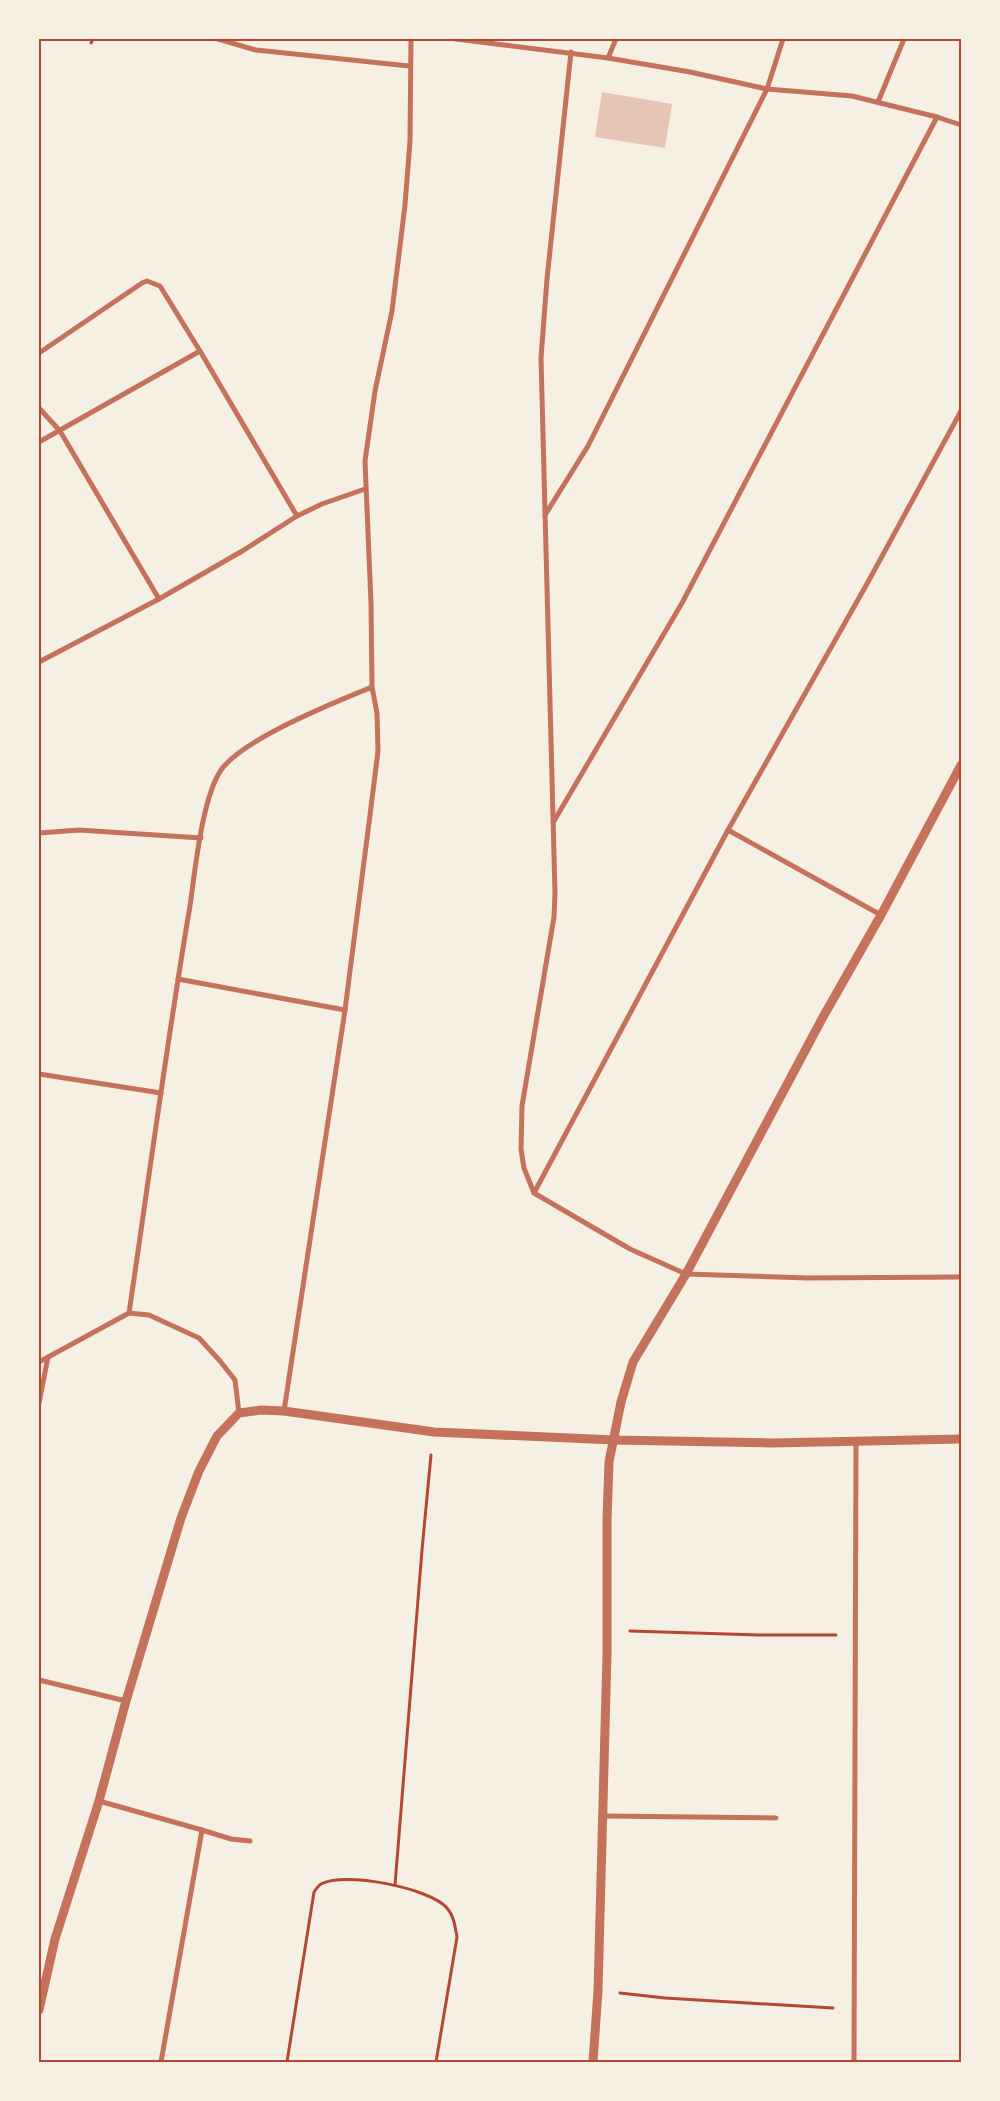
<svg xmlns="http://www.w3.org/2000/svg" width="1000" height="2101" viewBox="0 0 1000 2101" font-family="Spectral,serif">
  <rect width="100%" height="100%" fill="#f6efe4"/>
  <!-- building -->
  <path fill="#e6c5b7" d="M602,92L672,104L665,148L595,137Z"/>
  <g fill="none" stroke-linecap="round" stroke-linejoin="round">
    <!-- path -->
    <g stroke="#b5482f" stroke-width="3">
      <path d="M91,43L93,39"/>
      <path d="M630,1631L759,1635H836"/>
      <path d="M395,1885L422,1550L431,1455"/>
      <path d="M620,1993L665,1998L833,2008"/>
      <path d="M287,2062L314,1892C316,1889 318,1886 321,1884C344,1871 430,1888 447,1908C454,1916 455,1926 457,1937L436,2062"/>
    </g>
    <!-- minor -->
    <g stroke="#c5725c" stroke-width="5">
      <path d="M218,39L256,50L409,66"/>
      <path d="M456,39L608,58L690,72L767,89L852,96L937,117L961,125"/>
      <path d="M571,52L547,279L541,358L555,893L554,917L522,1106L521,1149L524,1168L534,1193L630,1249L686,1274L808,1278L961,1277"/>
      <path d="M608,58L616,39"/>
      <path d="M878,102L904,39"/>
      <path d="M39,353L142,283L147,281L160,286L200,351L297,516"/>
      <path d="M39,408L60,431L159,599"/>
      <path d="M39,442L200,351"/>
      <path d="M545,515L588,446L767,89L783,39"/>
      <path d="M39,662L159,599L244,550L297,516L322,504L365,489"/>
      <path d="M372,687L371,603L365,461L375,391L392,311L405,205L410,141L411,39"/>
      <path d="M554,821L682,603L937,117"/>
      <path d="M728,830L881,915"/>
      <path d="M39,833L79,830L201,838"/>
      <path d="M178,979L345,1010"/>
      <path d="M39,1074L161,1093"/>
      <path d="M534,1193L728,830L868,582L961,411"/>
      <path d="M129,1313C149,1178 167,1041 190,906C195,871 202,798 221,770C243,739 335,702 372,687L377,713L378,751L370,815L345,1010L284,1411"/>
      <path d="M39,1362L129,1313L149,1315L199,1338L220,1361L235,1380L239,1413"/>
      <path d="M39,1403L48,1357"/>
      <path d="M39,1680L126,1701"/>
      <path d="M99,1801L202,1830L161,2062"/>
      <path d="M603,1816L776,1818"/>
      <path d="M202,1830L231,1839L250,1841"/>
      <path d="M854,2062L856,1441"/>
    </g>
    <!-- tertiary -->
    <g stroke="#c5725c" stroke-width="9">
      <path d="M39,2010L55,1939L99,1801L126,1701L181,1518L199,1471L217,1436L239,1413L261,1410L284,1411L434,1432L614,1440L773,1443L961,1439"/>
      <path d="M593,2062L598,1991L607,1654V1519L609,1462L621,1402L633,1362L686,1274L823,1017L881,915L961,765"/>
    </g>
  </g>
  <!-- border -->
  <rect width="1000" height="2101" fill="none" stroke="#f6efe4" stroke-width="80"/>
  <rect x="40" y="40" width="920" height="2021" fill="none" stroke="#b5482f" stroke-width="2"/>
</svg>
